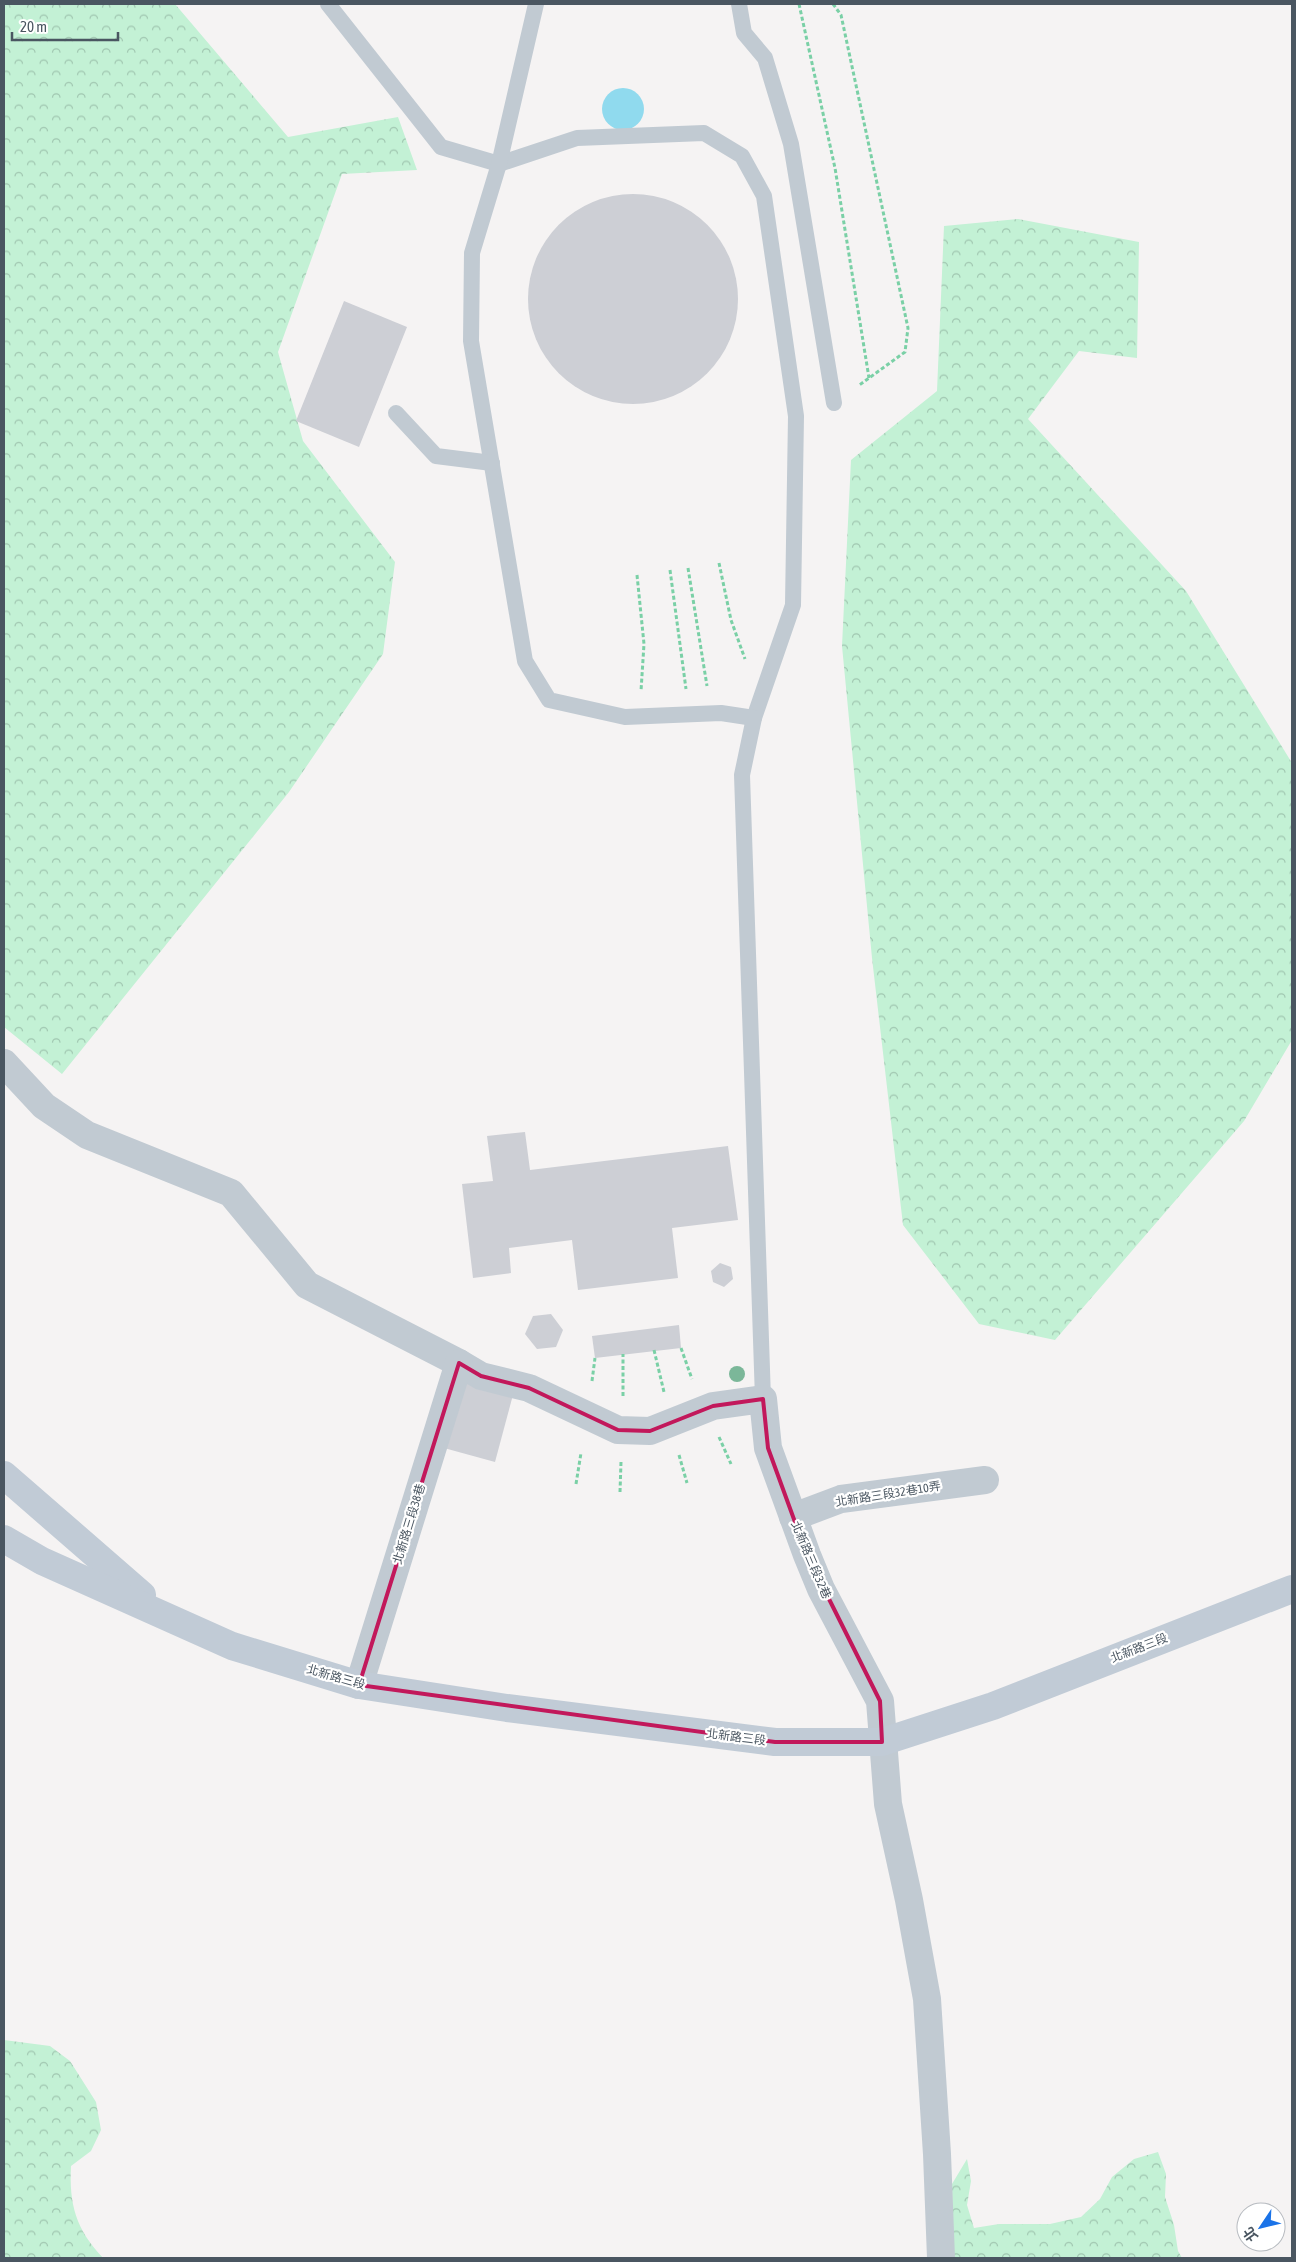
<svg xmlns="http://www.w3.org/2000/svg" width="1296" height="2262" viewBox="0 0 1296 2262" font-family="'Asap Condensed','Noto Sans TC',sans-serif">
  <defs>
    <pattern id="forest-crowns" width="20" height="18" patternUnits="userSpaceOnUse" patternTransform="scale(1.25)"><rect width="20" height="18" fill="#c3f1d5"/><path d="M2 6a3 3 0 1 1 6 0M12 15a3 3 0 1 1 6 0" fill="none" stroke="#a0c6b0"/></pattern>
  </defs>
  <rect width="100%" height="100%" fill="#f5f3f3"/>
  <!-- forest -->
  <g fill="url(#forest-crowns)">
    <path d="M4,4H175L288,137L398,117L417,170L342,174L278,352L303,441L395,562L383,654L289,792L62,1074L4,1027Z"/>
    <path d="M1018,219L1139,242L1137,358L1079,351L1028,419L1186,591L1292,763V1040L1244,1121L1055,1340L979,1324L903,1225L872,958L842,646L851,460L937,391L944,226Z"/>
    <path d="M4,2040L50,2046L70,2061L96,2102L101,2130L91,2151L71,2166C69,2205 76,2229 103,2258H4Z"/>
    <path d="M1158,2152L1166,2174L1165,2197L1174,2225L1178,2251L1182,2258H953L952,2184L967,2159L971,2181L967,2205L974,2228L999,2224H1050L1081,2217L1100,2199L1112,2177L1134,2159Z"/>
  </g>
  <!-- water -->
  <circle fill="#90daee" cx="623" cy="109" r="21"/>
  <!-- building -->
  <g fill="#cdcfd5">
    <circle cx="633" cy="299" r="105"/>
    <path d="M344,301L407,327L359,447L296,421Z"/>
    <path d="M525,1132L530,1170L728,1146L738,1220L672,1228L678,1278L578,1290L572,1240L509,1248L511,1273L473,1278L462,1184L493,1181L487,1136Z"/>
    <path d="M720,1263L731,1267L733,1279L724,1287L713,1282L711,1271Z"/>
    <path d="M551,1314L563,1330L556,1347L537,1349L525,1334L533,1316Z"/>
    <path d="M679,1325L681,1348L595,1358L592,1336Z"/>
    <path d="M463,1376L514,1391L495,1462L444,1448Z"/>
  </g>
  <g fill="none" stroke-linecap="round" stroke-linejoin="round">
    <!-- path -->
    <g stroke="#7ad0a6" stroke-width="3" stroke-dasharray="4 2.5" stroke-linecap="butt">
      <path d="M799,4L835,168L869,378"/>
      <path d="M833,4L841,15L908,328L905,352L858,386"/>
      <path d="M719,563L731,620L745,659"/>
      <path d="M688,568L707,686"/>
      <path d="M670,570L686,689"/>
      <path d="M637,575L644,644L641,691"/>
      <path d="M681,1348L692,1379"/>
      <path d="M654,1350L664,1392"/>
      <path d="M592,1381L595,1358"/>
      <path d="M623,1396V1354"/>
      <path d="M719,1437L731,1464"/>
      <path d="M679,1455L687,1483"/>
      <path d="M576,1484L581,1453"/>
      <path d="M620,1492L621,1462"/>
    </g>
    <!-- service -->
    <g stroke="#c1cad2" stroke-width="16">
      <path d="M328,4L441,147L499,164L577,138L704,133L742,156L764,196L796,416L793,605L754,718"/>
      <path d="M536,4L499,164L472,253L471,341L525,661L549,700L625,717L721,713L754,718L742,775L763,1399"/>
      <path d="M739,4L744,33L765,58L791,144L834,403"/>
      <path d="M396,413L436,456L492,463"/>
    </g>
    <!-- minor -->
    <g stroke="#c1cad2" stroke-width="28">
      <path d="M4,1063L44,1106L87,1135L231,1193L307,1285L459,1363L481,1376L529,1388L618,1430L650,1431L713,1406L763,1399L768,1448L807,1555L821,1589L880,1701L888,1804L909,1900L927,1999L937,2154L941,2258"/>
      <path d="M793,1517L841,1499L985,1480"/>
      <path d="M359,1685L459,1363"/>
    </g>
    <!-- secondary -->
    <g stroke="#c1cbd6" stroke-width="28">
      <path d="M4,1475L142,1595"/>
      <path d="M4,1539L42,1561L232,1646L359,1685L507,1708L775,1742H882L993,1706L1292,1589"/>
    </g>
  </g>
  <!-- trees -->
  <circle fill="#7bb799" cx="737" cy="1374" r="8"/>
  <!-- marked area -->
  <path fill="none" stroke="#c2185b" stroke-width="4" stroke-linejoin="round" d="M459,1363L481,1376L529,1388L618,1430L650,1431L713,1406L763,1399L768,1448L807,1555L880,1701L882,1742H775L359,1685Z"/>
  <g text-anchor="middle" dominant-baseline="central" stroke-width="4.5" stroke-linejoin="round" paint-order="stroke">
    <!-- street labels -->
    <g font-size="12" fill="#4a5661" stroke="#fff">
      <text transform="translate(888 1494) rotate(-9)">北新路三段32巷10弄</text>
      <text transform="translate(409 1524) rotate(-73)">北新路三段38巷</text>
      <text transform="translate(811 1560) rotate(67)">北新路三段32巷</text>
      <text transform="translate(1139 1648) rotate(-21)">北新路三段</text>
      <text transform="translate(336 1677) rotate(16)">北新路三段</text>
      <text transform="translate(736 1737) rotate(7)">北新路三段</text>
    </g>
  </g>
  <!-- border -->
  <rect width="1296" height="2262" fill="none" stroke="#4a5661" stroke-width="10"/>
  <!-- north arrow -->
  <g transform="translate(1261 2227) rotate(235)"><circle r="24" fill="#ffffff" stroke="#b7bbc0"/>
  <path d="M0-4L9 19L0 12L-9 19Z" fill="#1a73e8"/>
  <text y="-8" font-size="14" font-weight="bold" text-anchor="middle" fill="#4a5661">北</text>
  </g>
  <!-- scale -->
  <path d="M12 32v8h106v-8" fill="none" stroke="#4a5661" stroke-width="2.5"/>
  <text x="20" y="32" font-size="15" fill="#4a5661" stroke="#ffffff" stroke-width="4" paint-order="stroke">20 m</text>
</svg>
